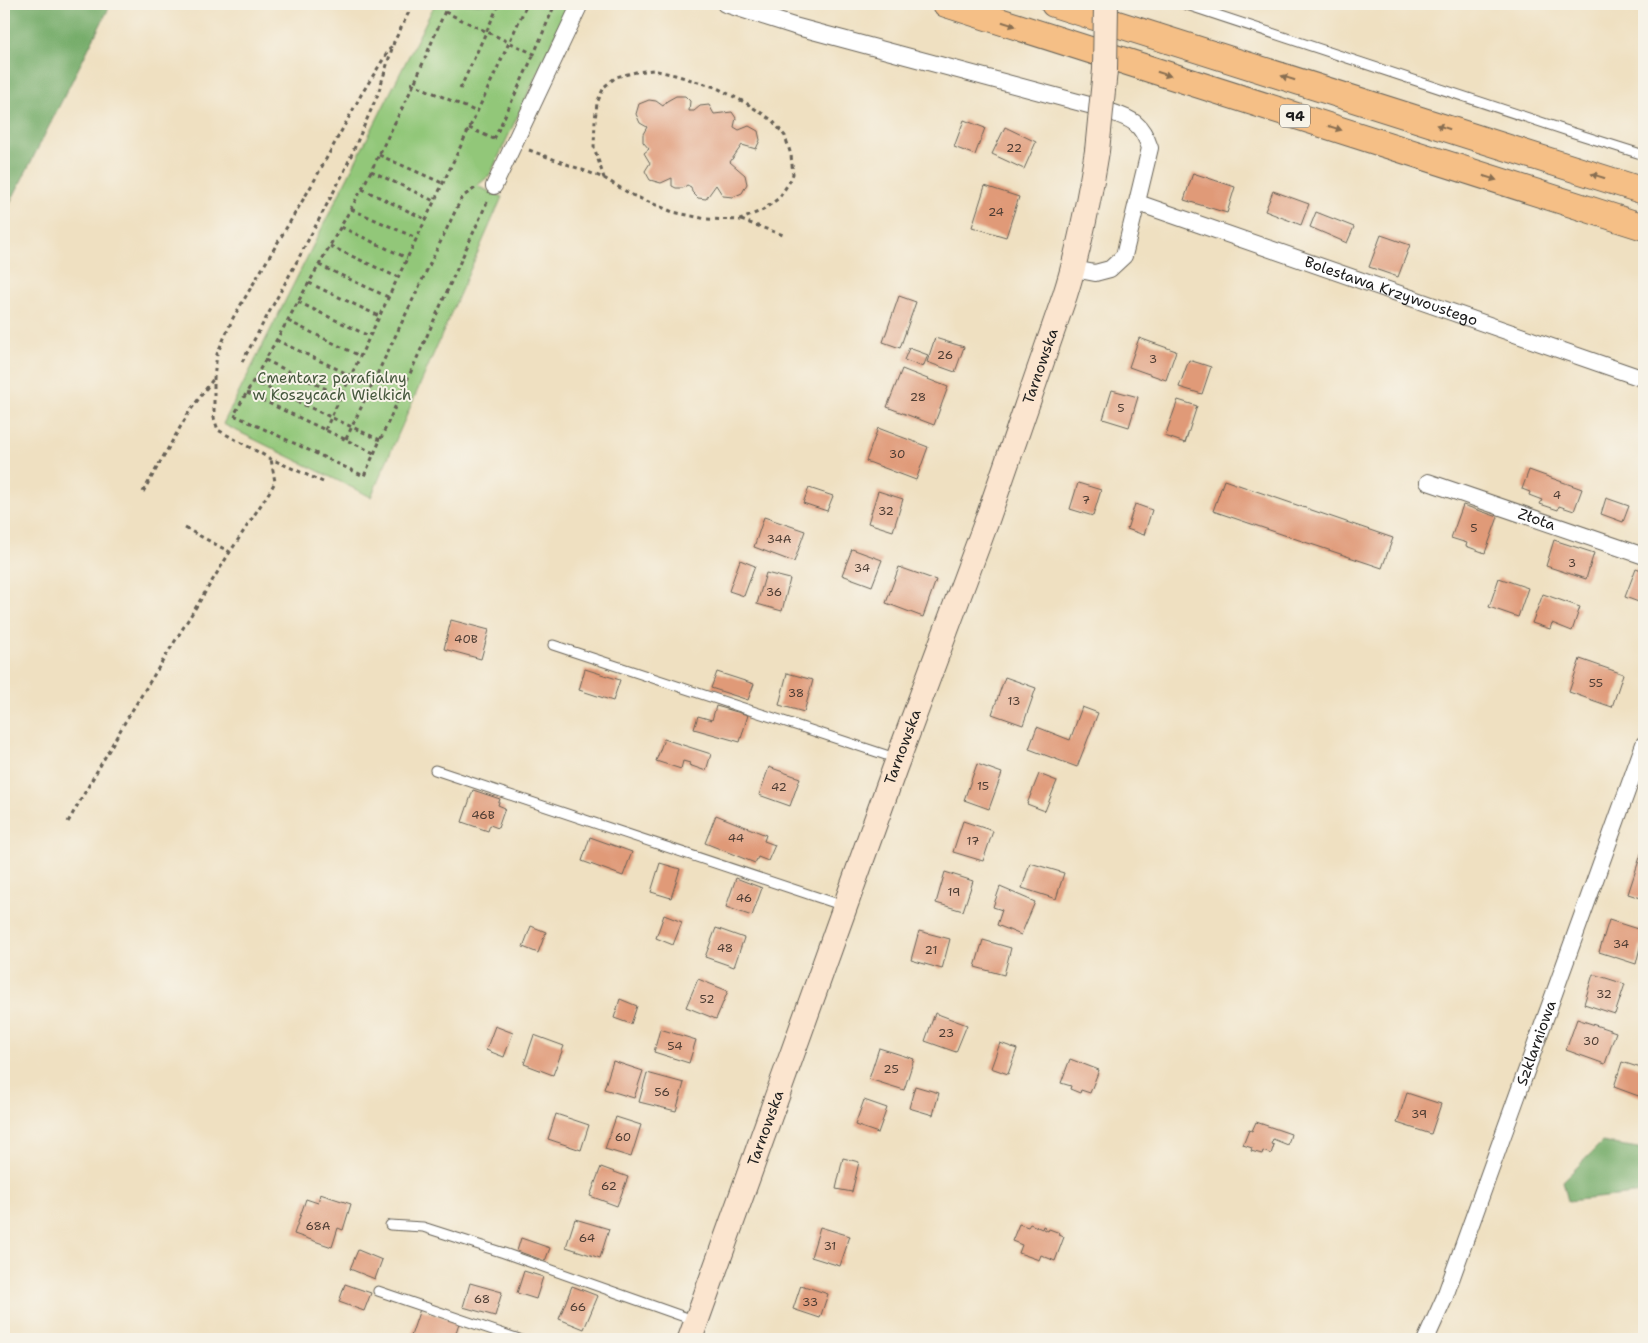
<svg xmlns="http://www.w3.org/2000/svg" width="1648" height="1343" viewBox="0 0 1648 1343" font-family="'Shantell Sans',sans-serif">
  <rect width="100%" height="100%" fill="#f7f3e8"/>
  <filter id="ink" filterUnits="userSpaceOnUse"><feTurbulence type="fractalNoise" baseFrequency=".02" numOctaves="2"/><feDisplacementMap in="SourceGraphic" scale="10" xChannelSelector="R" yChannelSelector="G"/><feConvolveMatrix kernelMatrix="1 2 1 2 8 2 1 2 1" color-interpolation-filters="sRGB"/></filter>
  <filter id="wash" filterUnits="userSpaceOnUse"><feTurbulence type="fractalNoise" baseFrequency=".0096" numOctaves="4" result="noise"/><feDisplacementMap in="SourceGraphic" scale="20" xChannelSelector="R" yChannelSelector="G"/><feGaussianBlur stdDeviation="1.12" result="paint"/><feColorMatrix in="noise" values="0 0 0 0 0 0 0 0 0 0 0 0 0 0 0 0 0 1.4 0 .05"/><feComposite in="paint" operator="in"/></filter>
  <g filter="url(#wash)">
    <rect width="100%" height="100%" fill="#efe0c1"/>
    <!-- green -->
    <path fill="#92c779" stroke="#57724a" d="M435,4H570L490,175L477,186L502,197L371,497L223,424Z"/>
    <!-- forest -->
    <g fill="#75ac69" stroke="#486442">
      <path d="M4,4H111L4,215Z"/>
      <path d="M1602,1142L1644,1149V1193L1568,1201L1563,1181Z"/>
    </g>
    <g id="blocks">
      <!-- building -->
      <g fill="#e09a78">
        <path d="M676,96H685L690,101L689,111H694L700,106L709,105L714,114L732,112L736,118L734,127L739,130L749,126L758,131L760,140L756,149L742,145L730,162L745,175L747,184L742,193L733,197L723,196L716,185L706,199L698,198L692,192L691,187L687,185L683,188H676L672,186V178L661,183L650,180L645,171L650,163L644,153L649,149L643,142V134L647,127L640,123L636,114L639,104L649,100L656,101L663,106L667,101Z"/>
        <path d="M964,120L985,128L975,155L954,147Z"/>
        <path d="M1005,127L1036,142L1024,169L992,154Z"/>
        <path d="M1193,173L1235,187L1227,213L1184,200Z"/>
        <path d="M985,186L1019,197L1006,237L972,227Z"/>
        <path d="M1273,191L1309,204L1301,225L1265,211Z"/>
        <path d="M1316,212L1354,227L1347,243L1310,227Z"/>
        <path d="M1381,235L1410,245L1398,277L1369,267Z"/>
        <path d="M899,296L916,302L900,348L883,342Z"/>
        <path d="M935,338L964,347L955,372L927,362Z"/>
        <path d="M1139,338L1176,351L1166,380L1129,367Z"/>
        <path d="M909,348L928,355L923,367L904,360Z"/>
        <path d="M1189,360L1211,367L1202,394L1179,387Z"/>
        <path d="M902,369L948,387L934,425L887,407Z"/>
        <path d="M1112,390L1138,397L1129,427L1103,419Z"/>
        <path d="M1178,400L1197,406L1185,443L1165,436Z"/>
        <path d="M878,428L928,447L916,480L866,461Z"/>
        <path d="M1529,470L1582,489L1574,511L1559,506L1558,510L1540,504L1542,500L1529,495L1530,492L1522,489Z"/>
        <path d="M1224,480L1393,538L1382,568L1213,511Z"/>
        <path d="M1078,483L1101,490L1093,516L1070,509Z"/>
        <path d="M809,488L833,496L827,511L803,503Z"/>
        <path d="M878,491L903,499L893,531L868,523Z"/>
        <path d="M1606,498L1629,506L1623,522L1601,514Z"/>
        <path d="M1135,504L1152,510L1144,535L1127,529Z"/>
        <path d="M1463,505L1498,517L1485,553L1466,546L1467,543L1451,538Z"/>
        <path d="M764,517L805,531L794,562L754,547Z"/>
        <path d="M1554,540L1594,553L1586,579L1546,566Z"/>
        <path d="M852,549L882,560L872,586L842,575Z"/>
        <path d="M740,560L755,566L744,596L729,591Z"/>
        <path d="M899,567L936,580L923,617L886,603Z"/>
        <path d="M1636,568L1644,571V604L1625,597Z"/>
        <path d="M766,573L790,579L782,611L757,604Z"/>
        <path d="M1499,578L1528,588L1518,617L1489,607Z"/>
        <path d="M1543,594L1580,607L1572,631L1552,623L1550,629L1532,623Z"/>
        <path d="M451,620L489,630L481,659L444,649Z"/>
        <path d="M1580,659L1623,674L1612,707L1569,692Z"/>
        <path d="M585,669L620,680L613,701L579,690Z"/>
        <path d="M717,672L754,684L748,700L711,688Z"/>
        <path d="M787,673L813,680L804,712L779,705Z"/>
        <path d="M1005,677L1036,688L1023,725L992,714Z"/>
        <path d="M716,706L748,715L740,742L694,729L698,716L712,720Z"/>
        <path d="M1082,707L1098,713L1077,767L1029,749L1037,727L1070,740Z"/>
        <path d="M664,739L711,754L706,771L689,765L690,763L683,761L681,769L656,761Z"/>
        <path d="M977,764L1002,773L989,809L964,800Z"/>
        <path d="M769,767L800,778L790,806L759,795Z"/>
        <path d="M1039,774L1057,781L1045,811L1027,804Z"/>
        <path d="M473,790L500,799L498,805L505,808L498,828L490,825L488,831L462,822Z"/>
        <path d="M716,815L766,835L764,841L775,845L768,861L758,857L755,863L705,843Z"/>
        <path d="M963,821L993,831L983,861L953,852Z"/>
        <path d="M590,837L632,852L623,876L582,861Z"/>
        <path d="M1644,845V899L1628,894Z"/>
        <path d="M660,863L680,869L671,898L651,892Z"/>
        <path d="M1030,863L1064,873L1056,899L1022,888Z"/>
        <path d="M945,872L973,881L963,911L936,903Z"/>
        <path d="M736,878L762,888L752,916L726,907Z"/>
        <path d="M1000,887L1035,902L1021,935L997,925L1002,910L993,907Z"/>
        <path d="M664,915L682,922L673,945L656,938Z"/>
        <path d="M1609,920L1644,931L1636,964L1599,952Z"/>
        <path d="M531,926L546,932L538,953L523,947Z"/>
        <path d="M716,928L744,938L734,967L705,957Z"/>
        <path d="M919,931L950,939L942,969L911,960Z"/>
        <path d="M983,940L1011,948L1004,975L975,967Z"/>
        <path d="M1593,974L1625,984L1615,1014L1584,1004Z"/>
        <path d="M698,979L728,991L716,1019L686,1007Z"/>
        <path d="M620,999L637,1006L631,1024L614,1018Z"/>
        <path d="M935,1013L967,1025L956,1052L925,1041Z"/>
        <path d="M1577,1019L1616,1032L1605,1064L1566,1050Z"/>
        <path d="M495,1026L513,1033L504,1057L486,1050Z"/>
        <path d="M660,1029L696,1040L689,1063L654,1052Z"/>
        <path d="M534,1035L564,1046L553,1075L524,1064Z"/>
        <path d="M1000,1043L1017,1049L1008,1074L991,1068Z"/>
        <path d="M879,1048L914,1059L904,1090L869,1079Z"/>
        <path d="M1070,1059L1099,1070L1090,1093L1081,1090L1080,1093L1070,1089L1071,1086L1061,1083Z"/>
        <path d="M613,1061L643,1071L634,1098L604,1089Z"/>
        <path d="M1622,1062L1644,1069V1098L1614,1087Z"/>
        <path d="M647,1073L684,1083L676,1111L639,1102Z"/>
        <path d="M915,1086L939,1093L933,1115L909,1108Z"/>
        <path d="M1407,1093L1441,1104L1431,1134L1397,1123Z"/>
        <path d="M864,1100L887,1108L878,1133L855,1125Z"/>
        <path d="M556,1114L589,1125L581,1150L548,1139Z"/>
        <path d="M616,1117L641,1125L631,1157L605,1149Z"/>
        <path d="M1256,1122L1291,1134L1288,1145L1273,1139L1271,1144L1274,1145L1271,1154L1263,1151L1262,1154L1251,1151L1252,1148L1243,1145L1249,1130L1252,1131Z"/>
        <path d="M843,1158L859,1162L852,1192L836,1189Z"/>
        <path d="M601,1167L628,1177L617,1206L590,1196Z"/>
        <path d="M320,1194L351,1204L343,1230L338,1228L332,1247L294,1234L306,1199L318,1203Z"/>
        <path d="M575,1219L609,1229L600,1258L566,1247Z"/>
        <path d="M1019,1224L1028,1227L1030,1224L1042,1229L1043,1226L1045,1227L1044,1229L1048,1231L1049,1229L1060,1233L1059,1235L1064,1237L1055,1261L1041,1255L1039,1260L1019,1253L1022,1245L1012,1241Z"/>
        <path d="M820,1227L850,1236L840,1266L811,1257Z"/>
        <path d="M521,1238L550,1248L545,1261L517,1251Z"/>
        <path d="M358,1250L382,1260L375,1279L350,1269Z"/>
        <path d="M524,1271L543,1277L536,1299L517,1293Z"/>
        <path d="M470,1283L502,1292L495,1316L463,1307Z"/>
        <path d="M345,1284L371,1293L364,1311L339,1302Z"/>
        <path d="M801,1285L828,1294L820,1318L793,1309Z"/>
        <path d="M572,1286L598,1296L584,1329L559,1319Z"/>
        <path d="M420,1309L459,1323L454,1339H410Z"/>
      </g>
    </g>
  </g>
  <g filter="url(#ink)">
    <use href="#blocks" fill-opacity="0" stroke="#666156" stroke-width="1"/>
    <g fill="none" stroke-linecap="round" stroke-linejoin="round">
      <defs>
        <g id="lane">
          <path d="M1184,4L1571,132L1644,155"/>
          <path d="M553,645L898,759"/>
          <path d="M435,770L835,903L845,908"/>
          <path d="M390,1225L423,1227L504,1253L696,1321"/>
          <path d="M378,1291L519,1339"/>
        </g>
        <g id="street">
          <path d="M725,4L794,26L1100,108C1127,118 1140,118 1150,148L1124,256L1110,269L1095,273L1074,269"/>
          <path d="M494,186L580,4"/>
          <path id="s1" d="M1138,203L1644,379"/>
          <path id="s2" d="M1428,482L1644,556"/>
          <path id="s3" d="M1426,1339L1444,1299L1644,744"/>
        </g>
        <g id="secondary">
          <path id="s4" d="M690,1339L894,770L986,523L1065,295C1080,248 1089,200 1097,151"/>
        </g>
        <g id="primary">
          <path d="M946,4L1644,227"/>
          <path d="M1054,4L1644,191"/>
        </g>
      </defs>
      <!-- lane casing -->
      <use href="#lane" stroke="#666156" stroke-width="11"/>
      <!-- street casing -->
      <use href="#street" stroke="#666156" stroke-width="18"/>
      <!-- secondary casing -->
      <use href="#secondary" stroke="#666156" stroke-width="26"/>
      <!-- primary casing -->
      <use href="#primary" stroke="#666156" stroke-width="28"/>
      <!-- path -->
      <g stroke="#666156" stroke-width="3" stroke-dasharray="4 4" stroke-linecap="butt">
        <path d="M448,4L414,84L362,189L234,415L364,476L488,200"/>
        <path d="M445,12L534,54L555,4"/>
        <path d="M411,83L477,112"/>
        <path d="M460,89L499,4"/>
        <path d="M469,128L494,139"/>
        <path d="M494,139L534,54"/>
        <path d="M529,150L604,178L632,195L673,212L706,219L740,220L763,210L779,198L790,181L793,174L791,155L785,136L772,120L746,103L715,87L675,75L653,70L636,72L616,77L604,87L597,103L595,120L594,147L604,178"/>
        <path d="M379,155L442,183"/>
        <path d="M371,171L434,201"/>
        <path d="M362,189L425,219"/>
        <path d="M351,209L416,238"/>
        <path d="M741,220L786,236"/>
        <path d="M341,227L407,258"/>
        <path d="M330,246L397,277"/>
        <path d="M319,265L388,297"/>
        <path d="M309,283L379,316"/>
        <path d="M298,302L369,336"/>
        <path d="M288,321L360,356"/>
        <path d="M276,340L350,375"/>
        <path d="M265,360L341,396"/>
        <path d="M242,362L295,265L343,174L378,94L394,42L413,4"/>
        <path d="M253,381L380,440"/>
        <path d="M247,393L374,453"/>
        <path d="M325,430L477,112L527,4"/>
        <path d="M346,439L462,197L478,186"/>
        <path d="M323,482L271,459L218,430L214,418V378L217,354L233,318L313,183L361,95L394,42"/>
        <path d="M143,492L189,412L214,378"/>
        <path d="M185,528L230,552L270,491L275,482L271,459"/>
        <path d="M68,822L125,722L230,552"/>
      </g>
      <!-- lane -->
      <use href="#lane" stroke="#fff" stroke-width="9"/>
      <!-- street -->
      <use href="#street" stroke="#fff" stroke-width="16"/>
      <!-- secondary -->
      <use href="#secondary" stroke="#fbe5cf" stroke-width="24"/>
      <!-- primary -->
      <use href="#primary" stroke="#f5bf86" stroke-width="26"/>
      <defs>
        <path id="secondary-bridge" d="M1097,151L1105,70L1106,4"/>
      </defs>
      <!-- secondary-bridge casing -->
      <use href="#secondary-bridge" stroke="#666156" stroke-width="26" stroke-linecap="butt"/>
      <!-- secondary-bridge -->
      <use href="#secondary-bridge" stroke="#fbe5cf" stroke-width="24"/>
    </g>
    <!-- one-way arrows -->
    <defs><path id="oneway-solid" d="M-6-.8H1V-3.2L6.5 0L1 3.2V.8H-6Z" transform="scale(1.25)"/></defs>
    <g fill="#886e51">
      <use href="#oneway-solid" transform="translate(1009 24) rotate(18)"/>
      <use href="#oneway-solid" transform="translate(1164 74) rotate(18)"/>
      <use href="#oneway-solid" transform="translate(1288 78) rotate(-162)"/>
      <use href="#oneway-solid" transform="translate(1443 127) rotate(-162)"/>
      <use href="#oneway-solid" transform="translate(1335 128) rotate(18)"/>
      <use href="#oneway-solid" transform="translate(1598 176) rotate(-162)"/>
      <use href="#oneway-solid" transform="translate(1490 178) rotate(18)"/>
    </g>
  </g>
  <g text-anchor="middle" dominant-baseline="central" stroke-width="4" stroke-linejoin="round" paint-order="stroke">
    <!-- number labels -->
    <g font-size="12" fill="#4d3c33">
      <text x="1014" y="148">22</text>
      <text x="996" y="212">24</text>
      <text x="945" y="355">26</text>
      <text x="1153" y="359">3</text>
      <text x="918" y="397">28</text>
      <text x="1121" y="408">5</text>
      <text x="897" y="454">30</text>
      <text x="1557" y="495">4</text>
      <text x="1086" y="500">7</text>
      <text x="886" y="511">32</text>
      <text x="1474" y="528">5</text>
      <text x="779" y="539">34A</text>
      <text x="1572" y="563">3</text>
      <text x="862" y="568">34</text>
      <text x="774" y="592">36</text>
      <text x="466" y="639">40B</text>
      <text x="1596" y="683">55</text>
      <text x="796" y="693">38</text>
      <text x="1014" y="701">13</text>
      <text x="983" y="786">15</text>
      <text x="779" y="787">42</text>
      <text x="483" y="815">46B</text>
      <text x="736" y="838">44</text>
      <text x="973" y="841">17</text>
      <text x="954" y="892">19</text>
      <text x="744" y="898">46</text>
      <text x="1621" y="944">34</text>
      <text x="725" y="948">48</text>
      <text x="931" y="950">21</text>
      <text x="1604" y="994">32</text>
      <text x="707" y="999">52</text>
      <text x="946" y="1033">23</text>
      <text x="1591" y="1041">30</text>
      <text x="675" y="1046">54</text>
      <text x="891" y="1069">25</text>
      <text x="662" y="1092">56</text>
      <text x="1419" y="1114">39</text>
      <text x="623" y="1137">60</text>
      <text x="609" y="1186">62</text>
      <text x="318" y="1226">68A</text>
      <text x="587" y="1238">64</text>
      <text x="830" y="1246">31</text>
      <text x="482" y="1299">68</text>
      <text x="810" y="1302">33</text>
      <text x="578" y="1307">66</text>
    </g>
    <!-- shield labels -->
    <rect fill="#f7f3e8" stroke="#5e5c59" stroke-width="1" x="1280" y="104.5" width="30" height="23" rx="4"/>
    <g font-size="14" font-weight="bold" fill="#1c1c1c">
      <text x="1295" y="116">94</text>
    </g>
    <!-- street labels -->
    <g font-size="15" fill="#1c1c1c" stroke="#f7f3e8">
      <text stroke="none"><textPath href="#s1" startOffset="268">Bolesława Krzywoustego</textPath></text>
      <text stroke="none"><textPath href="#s4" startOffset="1034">Tarnowska</textPath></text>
      <text stroke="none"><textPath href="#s2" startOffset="115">Złota</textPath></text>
      <text stroke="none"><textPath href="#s4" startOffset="629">Tarnowska</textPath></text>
      <text stroke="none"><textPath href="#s3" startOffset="316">Szklarniowa</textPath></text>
      <text stroke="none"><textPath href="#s4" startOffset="224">Tarnowska</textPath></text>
    </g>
    <!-- park labels -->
    <g font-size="15" fill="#45583d" stroke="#f7f3e8">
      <text x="332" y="378">Cmentarz parafialny<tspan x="332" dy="17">w Koszycach Wielkich</tspan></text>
    </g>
  </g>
  <!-- margin -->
  <rect width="1648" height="1343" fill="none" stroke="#f7f3e8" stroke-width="20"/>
</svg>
